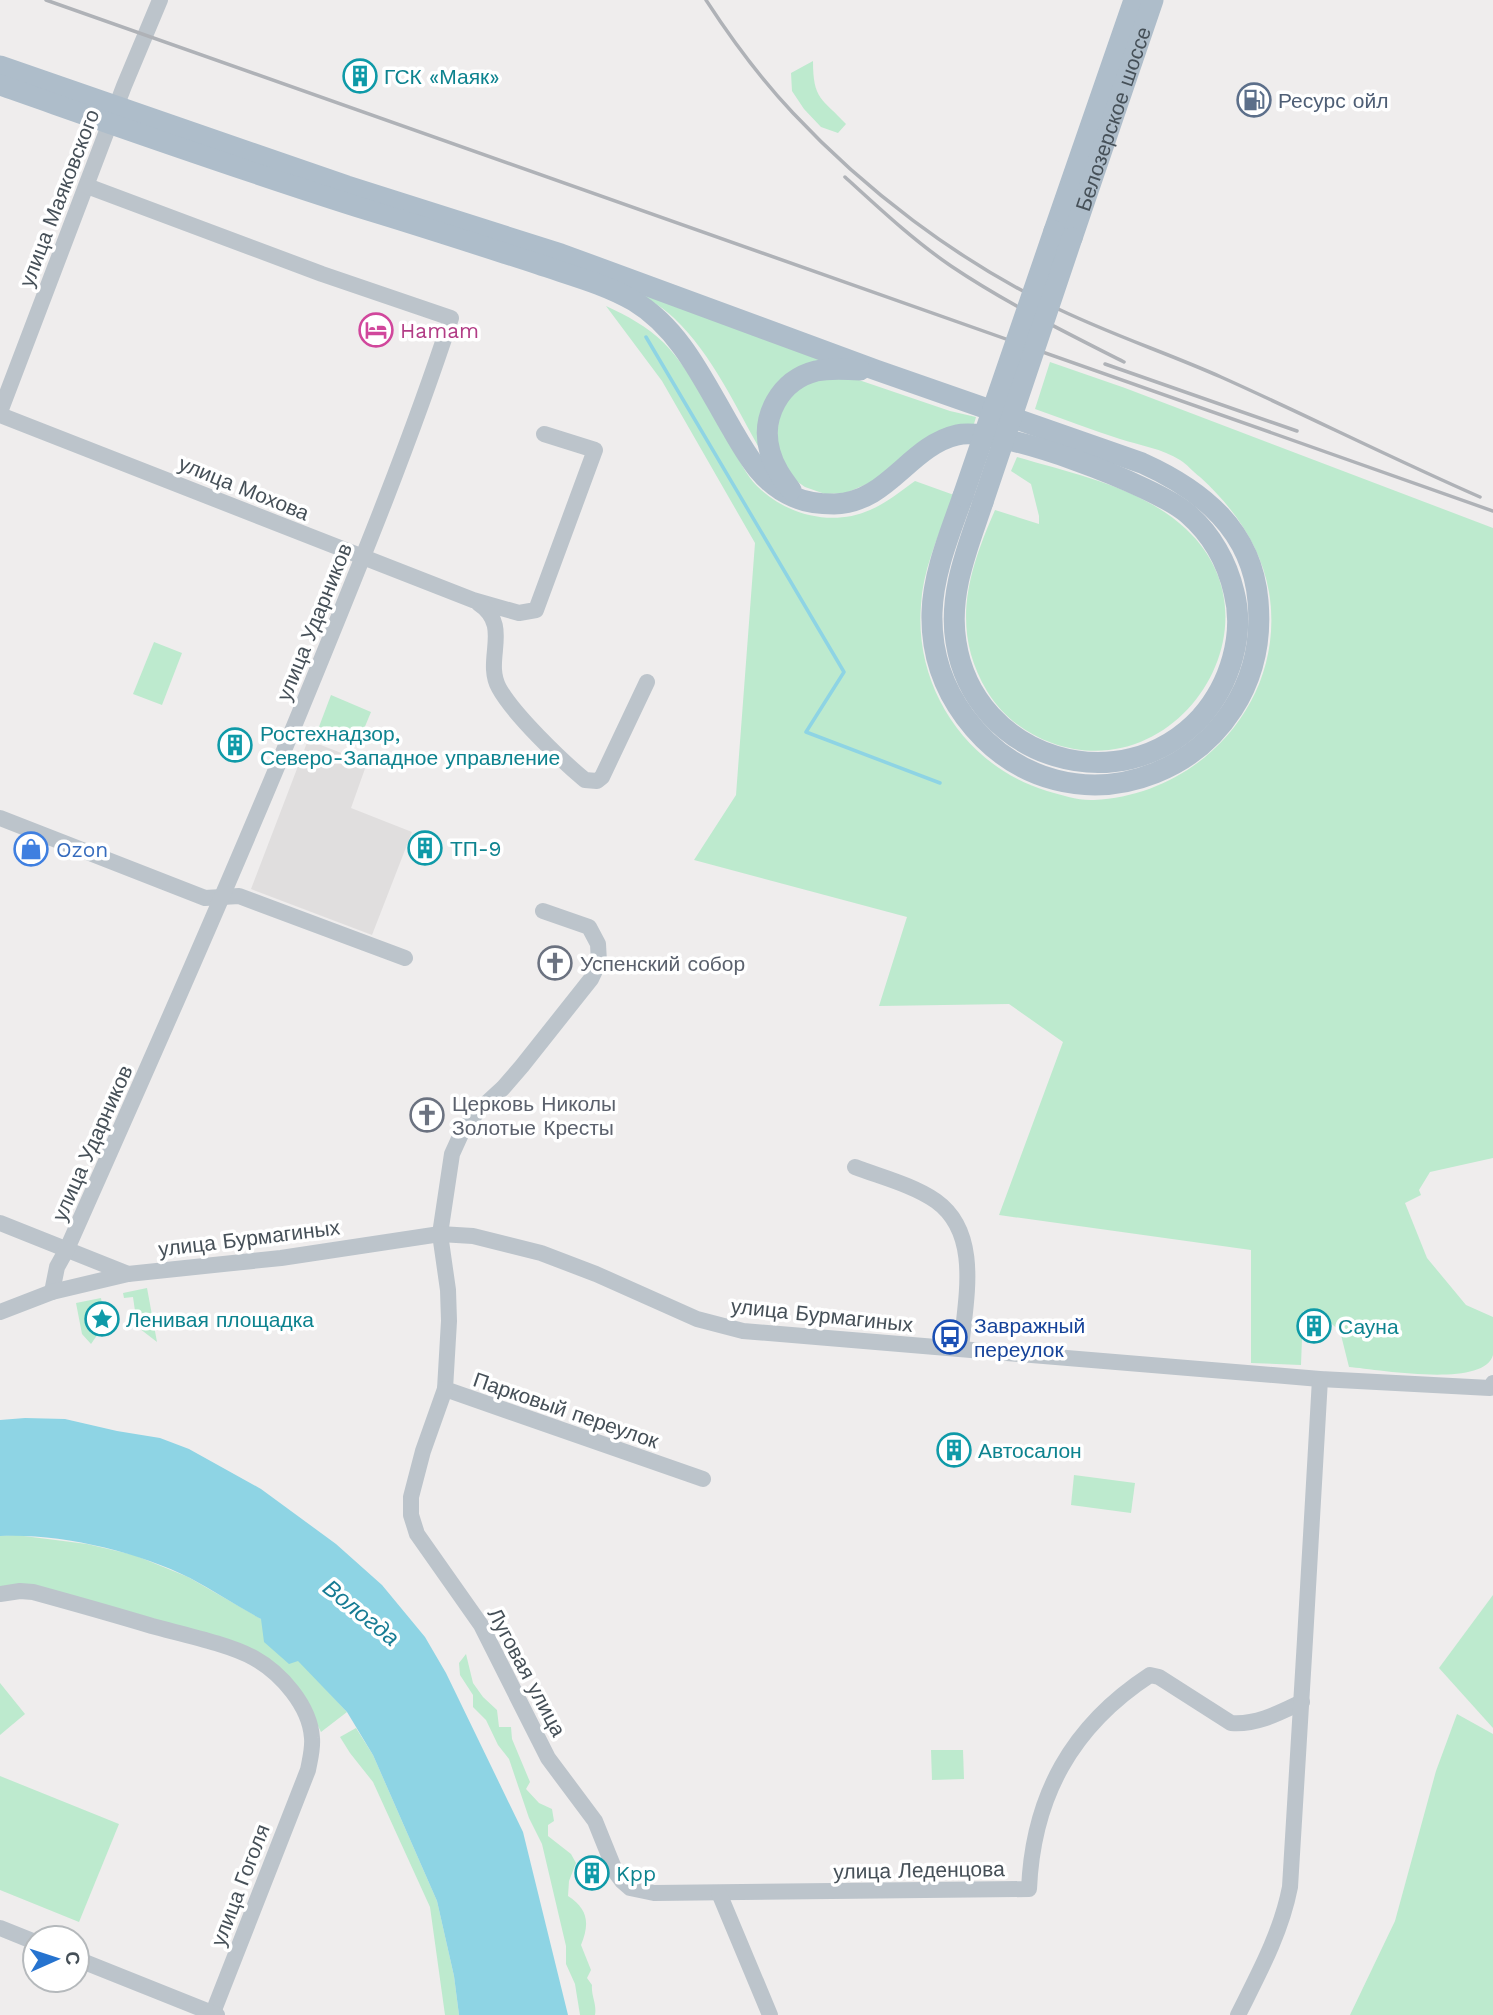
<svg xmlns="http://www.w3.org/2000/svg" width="1493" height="2015" viewBox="0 0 1493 2015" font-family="'Work Sans',sans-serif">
  <rect width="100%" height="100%" fill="#efeded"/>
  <!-- education -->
  <path fill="#e0dede" d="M308,740L367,763L351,808L412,832L372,935L251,889Z"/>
  <!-- green -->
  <g fill="#bdeace">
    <path d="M813,61C813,100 822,98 846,124L838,133L821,127L804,109L792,91L791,73Z"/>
    <path d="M624,285L844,365L788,380L766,460C738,412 714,356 674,318C659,304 641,295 624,285Z"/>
    <path d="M606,306C627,316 647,326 664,343C692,372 710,411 731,446C739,459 746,475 757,486C786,515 832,527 870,510C886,503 901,491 915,481L954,495C941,530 923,567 921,605C914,688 967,767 1047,791C1062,795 1079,801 1094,800C1200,795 1287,700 1269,592C1261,546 1234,508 1200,477C1193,472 1187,464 1180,460C1163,449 1139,445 1120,439C1092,430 1064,419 1035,409L1050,362L1125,388L1493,528V1158L1430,1172L1419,1190L1421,1195L1405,1203L1427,1258L1466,1305L1493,1317C1493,1328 1493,1344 1493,1355C1484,1389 1376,1369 1349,1367L1340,1331L1327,1320H1315V1311H1303L1301,1365L1251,1363V1250L999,1215L1063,1042L1009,1004L879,1006L907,917L694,860L736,795L755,543L662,381Z"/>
    <path d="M853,378L950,411L976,417L974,424L869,483L846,493L825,494L805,487L792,478L775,452L781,402L808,380Z"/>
    <path d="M1017,457C1074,474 1141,487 1186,529C1286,622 1179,789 1052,743C1025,733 1002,716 987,691C950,629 968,572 995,510L1039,524V516L1031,484L1011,471Z"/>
    <path d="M154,642L182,653L162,705L133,694Z"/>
    <path d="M331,695L371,712L361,736L344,729L339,741L317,732Z"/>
    <path d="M147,1288L157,1342L135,1325L136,1318L133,1297L124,1298L123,1293Z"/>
    <path d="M101,1298L102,1304L92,1306L96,1325L100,1331L91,1344L82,1334L76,1303Z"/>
    <path d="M1074,1475L1135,1483L1131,1513L1071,1505Z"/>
    <path d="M16,1535L87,1544L134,1555L188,1577L261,1619L347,1712L321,1732L308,1706L255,1653L0,1588V1536Z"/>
    <path d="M1493,1595V1728L1439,1668Z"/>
    <path d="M466,1654L473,1683L483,1697L497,1710L499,1727H511L512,1739L530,1782L526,1789L539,1803L552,1809L554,1821L548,1825V1836L571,1854L576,1863L569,1881L568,1896C588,1909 590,1923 581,1945L591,1970L587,1978L592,1985C591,1996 597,2004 595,2015H580L575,1984L566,1964V1946L542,1844L529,1818L509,1759L498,1745L486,1720L473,1707V1695L460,1675L459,1663Z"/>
    <path d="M0,1683L25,1714L0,1735Z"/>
    <path d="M1457,1714L1493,1734V2015H1350L1395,1921L1436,1771Z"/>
    <path d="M356,1728L373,1755L437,1901L454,1976L459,2015H445L430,1907L373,1782L350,1753L340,1737Z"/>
    <path d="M931,1750H963L964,1779L932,1780Z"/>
    <path d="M0,1776L119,1824L79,1922L0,1890Z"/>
  </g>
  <!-- water -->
  <path fill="#8ed4e4" d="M25,1418L65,1419L117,1431L160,1438L189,1449L261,1489L336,1544L382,1585L425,1637L446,1673L523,1832L568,2015H459L454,1976L437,1901L373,1755L347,1712L298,1661L289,1664L264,1642L261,1619C237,1606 214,1591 190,1578C137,1551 59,1533 0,1536V1420Z"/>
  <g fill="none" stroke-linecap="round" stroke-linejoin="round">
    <!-- stream -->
    <path stroke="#8ed4e4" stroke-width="3.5" d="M646,337L844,672L806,732L940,783"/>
    <!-- minor -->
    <g stroke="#bcc4cb" stroke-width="16">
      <path d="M0,412L124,86L160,0"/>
      <path d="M0,415L473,600L519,613L536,610L595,450L544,434"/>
      <path d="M478,603C513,626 483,659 499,688C513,714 562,761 585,780L597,781L602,777L647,682"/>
      <path d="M0,818L205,898L239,896L405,958"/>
      <path d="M543,911L589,927L598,944L599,962L591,979L522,1066L503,1088L478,1111L462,1132L452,1154L440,1234L448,1290L449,1321L445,1389L703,1479"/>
      <path d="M855,1167C881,1177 913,1185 936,1201C982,1234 965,1301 961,1349"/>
      <path d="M0,1223L128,1274"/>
      <path d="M52,1292L57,1267L67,1249C151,1060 235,871 313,680C362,560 411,440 451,318L322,274L87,186"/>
      <path d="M0,1312L52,1292L128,1274L281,1258L440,1234L473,1236L541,1253L596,1274L697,1319L743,1331L1320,1379L1490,1388L1493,1383"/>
      <path d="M445,1389L423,1451L411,1497V1515L417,1534L481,1625L548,1758L595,1821L616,1873L622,1881L630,1888L654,1893L1029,1889C1033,1796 1072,1726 1150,1675L1159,1677L1231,1723C1257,1725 1279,1713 1302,1702"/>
      <path d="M0,1594L20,1591L33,1592C73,1603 112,1614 152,1626C181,1634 229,1644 254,1658C281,1673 310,1706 312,1738C313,1749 310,1759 308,1770L212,2015"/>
      <path d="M719,1893L770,2015"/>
      <path d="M0,1928L35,1942"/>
      <path d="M77,1959L217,2015"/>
      <path d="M1238,2015C1259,1973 1281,1933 1290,1887C1301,1718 1310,1548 1320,1379"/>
    </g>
    <!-- major -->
    <g stroke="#aebdca" stroke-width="21">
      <path d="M0,66L347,186L561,254L876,370L1142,463C1202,490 1252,530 1258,601C1273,769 1066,853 965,717C942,686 931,651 932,613C933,573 950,533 963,496"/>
      <path d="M0,85C123,128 246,172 371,211C427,228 482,246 538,264C570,275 605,284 634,301C682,330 705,384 733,431C748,457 764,485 794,497C807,503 821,504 834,504C888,503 909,446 957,435C996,425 1157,486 1188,514C1211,534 1227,562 1234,592C1245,635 1230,684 1201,717C1121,804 974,759 956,642C948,593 968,547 983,502"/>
      <path d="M1054,231L1134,0"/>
      <path id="s1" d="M1072,238L1153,0"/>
      <path d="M791,490C782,478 774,467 770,452C760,417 780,380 816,371C830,368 845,369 860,370"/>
    </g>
    <!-- rail -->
    <g stroke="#afb2b7" stroke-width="3.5">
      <path d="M46,0L1493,511"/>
      <path d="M706,0C732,40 760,78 793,113C865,190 956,259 1050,305C1106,333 1165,352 1221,377C1308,416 1393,459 1480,497"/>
      <path d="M845,177C879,208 913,240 951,266C1006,303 1065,332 1124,362"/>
      <path d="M1105,364L1297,431"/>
    </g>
    <!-- major-bridge -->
    <g stroke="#aebdca" stroke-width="21">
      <path d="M963,496L1054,231"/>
      <path d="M983,502L1072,238"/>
    </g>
  </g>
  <!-- icons -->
  <defs>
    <symbol id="building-ring" viewBox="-11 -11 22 22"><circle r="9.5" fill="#fff" stroke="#0f9aa8" stroke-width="1.5"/><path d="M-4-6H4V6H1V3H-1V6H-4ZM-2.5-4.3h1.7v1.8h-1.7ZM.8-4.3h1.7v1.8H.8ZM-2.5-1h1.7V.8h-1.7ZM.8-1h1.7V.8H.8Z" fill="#0f9aa8"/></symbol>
    <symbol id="fuel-ring" viewBox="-11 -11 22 22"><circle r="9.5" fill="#fff" stroke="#5c6f8a" stroke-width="1.5"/><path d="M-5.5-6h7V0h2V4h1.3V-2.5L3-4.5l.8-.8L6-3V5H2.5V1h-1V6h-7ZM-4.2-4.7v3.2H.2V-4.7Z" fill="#5c6f8a"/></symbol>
    <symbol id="hotel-ring" viewBox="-11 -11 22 22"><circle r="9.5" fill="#fff" stroke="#d1479c" stroke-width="1.5"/><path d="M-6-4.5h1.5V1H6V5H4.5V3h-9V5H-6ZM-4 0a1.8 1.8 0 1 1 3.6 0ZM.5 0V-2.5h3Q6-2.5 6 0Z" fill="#d1479c"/></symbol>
    <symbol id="shop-ring" viewBox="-11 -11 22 22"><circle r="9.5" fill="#fff" stroke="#3f7fe0" stroke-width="1.5"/><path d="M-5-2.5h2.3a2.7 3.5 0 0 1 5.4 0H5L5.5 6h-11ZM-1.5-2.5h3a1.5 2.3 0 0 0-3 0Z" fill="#3f7fe0"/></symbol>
    <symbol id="church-ring" viewBox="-11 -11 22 22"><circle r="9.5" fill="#fff" stroke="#6b7280" stroke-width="1.5"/><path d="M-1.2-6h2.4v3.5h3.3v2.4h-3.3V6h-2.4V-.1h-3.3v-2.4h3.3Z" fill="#6b7280"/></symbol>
    <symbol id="sight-ring" viewBox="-11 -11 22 22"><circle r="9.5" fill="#fff" stroke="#0f9aa8" stroke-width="1.5"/><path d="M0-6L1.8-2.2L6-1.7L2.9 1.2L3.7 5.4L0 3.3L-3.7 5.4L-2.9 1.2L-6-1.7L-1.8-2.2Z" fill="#0f9aa8"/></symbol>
    <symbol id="bus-ring" viewBox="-11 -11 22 22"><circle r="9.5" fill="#fff" stroke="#1a4fb4" stroke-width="1.5"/><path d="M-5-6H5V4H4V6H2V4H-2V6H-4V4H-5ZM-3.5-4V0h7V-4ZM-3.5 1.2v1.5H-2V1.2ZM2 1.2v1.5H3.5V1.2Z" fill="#1a4fb4"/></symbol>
  </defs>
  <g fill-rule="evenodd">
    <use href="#building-ring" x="341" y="57" width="38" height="38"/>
    <use href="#fuel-ring" x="1235" y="81" width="38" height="38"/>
    <use href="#hotel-ring" x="357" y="311" width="38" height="38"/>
    <use href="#building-ring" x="216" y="726" width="38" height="38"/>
    <use href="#building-ring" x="406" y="829" width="38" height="38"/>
    <use href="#shop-ring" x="12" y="830" width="38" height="38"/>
    <use href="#church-ring" x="536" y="944" width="38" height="38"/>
    <use href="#church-ring" x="408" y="1096" width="38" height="38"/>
    <use href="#sight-ring" x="83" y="1300" width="38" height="38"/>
    <use href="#building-ring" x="1295" y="1307" width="38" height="38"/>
    <use href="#bus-ring" x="931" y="1318" width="38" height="38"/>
    <use href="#building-ring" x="935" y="1431" width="38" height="38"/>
    <use href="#building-ring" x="573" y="1854" width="38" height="38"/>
  </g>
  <g text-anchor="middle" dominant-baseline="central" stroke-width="7" stroke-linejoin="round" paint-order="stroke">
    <!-- culture labels -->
    <g font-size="21" fill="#0d838f" stroke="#fff" text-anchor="start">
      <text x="384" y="76">ГСК «Маяк»</text>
      <text x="260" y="733">Ростехнадзор,<tspan x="260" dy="24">Северо-Западное управление</tspan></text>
      <text x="450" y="848">ТП-9</text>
      <text x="126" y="1319">Ленивая площадка</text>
      <text x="1338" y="1326">Сауна</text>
      <text x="978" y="1450">Автосалон</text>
      <text x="616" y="1873">Kpp</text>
    </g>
    <!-- service labels -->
    <g font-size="21" fill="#4e5e75" stroke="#fff" text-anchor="start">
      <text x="1278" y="100">Ресурс ойл</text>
    </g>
    <!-- street labels -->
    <g font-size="21" fill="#465058" stroke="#fff">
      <text stroke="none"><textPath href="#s1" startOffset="126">Белозерское шоссе</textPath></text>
      <text transform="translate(59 198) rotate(-69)">улица Маяковского</text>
      <text transform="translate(244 488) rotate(22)">улица Мохова</text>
      <text transform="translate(314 622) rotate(-68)">улица Ударников</text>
      <text transform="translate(92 1143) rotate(-66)">улица Ударников</text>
      <text transform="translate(249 1238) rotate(-7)">улица Бурмагиных</text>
      <text transform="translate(822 1315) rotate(6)">улица Бурмагиных</text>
      <text transform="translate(566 1410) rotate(19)">Парковый переулок</text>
      <text transform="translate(527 1672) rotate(62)">Луговая улица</text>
      <text transform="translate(919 1870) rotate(-1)">улица Леденцова</text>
      <text transform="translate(240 1885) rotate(-69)">улица Гоголя</text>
    </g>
    <!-- hotel labels -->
    <g font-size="21" fill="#b23c85" stroke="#fff" text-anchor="start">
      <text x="400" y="330">Hamam</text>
    </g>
    <!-- shop labels -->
    <g font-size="21" fill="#366cbe" stroke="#fff" text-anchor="start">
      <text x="56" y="849">Ozon</text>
    </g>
    <!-- worship labels -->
    <g font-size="21" fill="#5b616d" stroke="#fff" text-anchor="start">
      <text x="580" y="963">Успенский собор</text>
      <text x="452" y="1103">Церковь Николы<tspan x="452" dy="24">Золотые Кресты</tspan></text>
    </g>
    <!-- transit labels -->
    <g font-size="21" fill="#164399" stroke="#fff" text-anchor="start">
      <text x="974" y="1325">Завражный<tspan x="974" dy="24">переулок</tspan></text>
    </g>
    <!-- water labels -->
    <g font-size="23" font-style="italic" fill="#177c94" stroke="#fff">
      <text transform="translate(361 1613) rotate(39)">Вологда</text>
    </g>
  </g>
  <!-- north arrow -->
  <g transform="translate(56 1959) rotate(87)"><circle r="33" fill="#ffffff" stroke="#b5b9bc" stroke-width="2"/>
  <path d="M0-5L12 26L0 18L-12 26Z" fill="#2673cf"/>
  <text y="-10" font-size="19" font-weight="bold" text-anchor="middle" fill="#465058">С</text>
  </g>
</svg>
